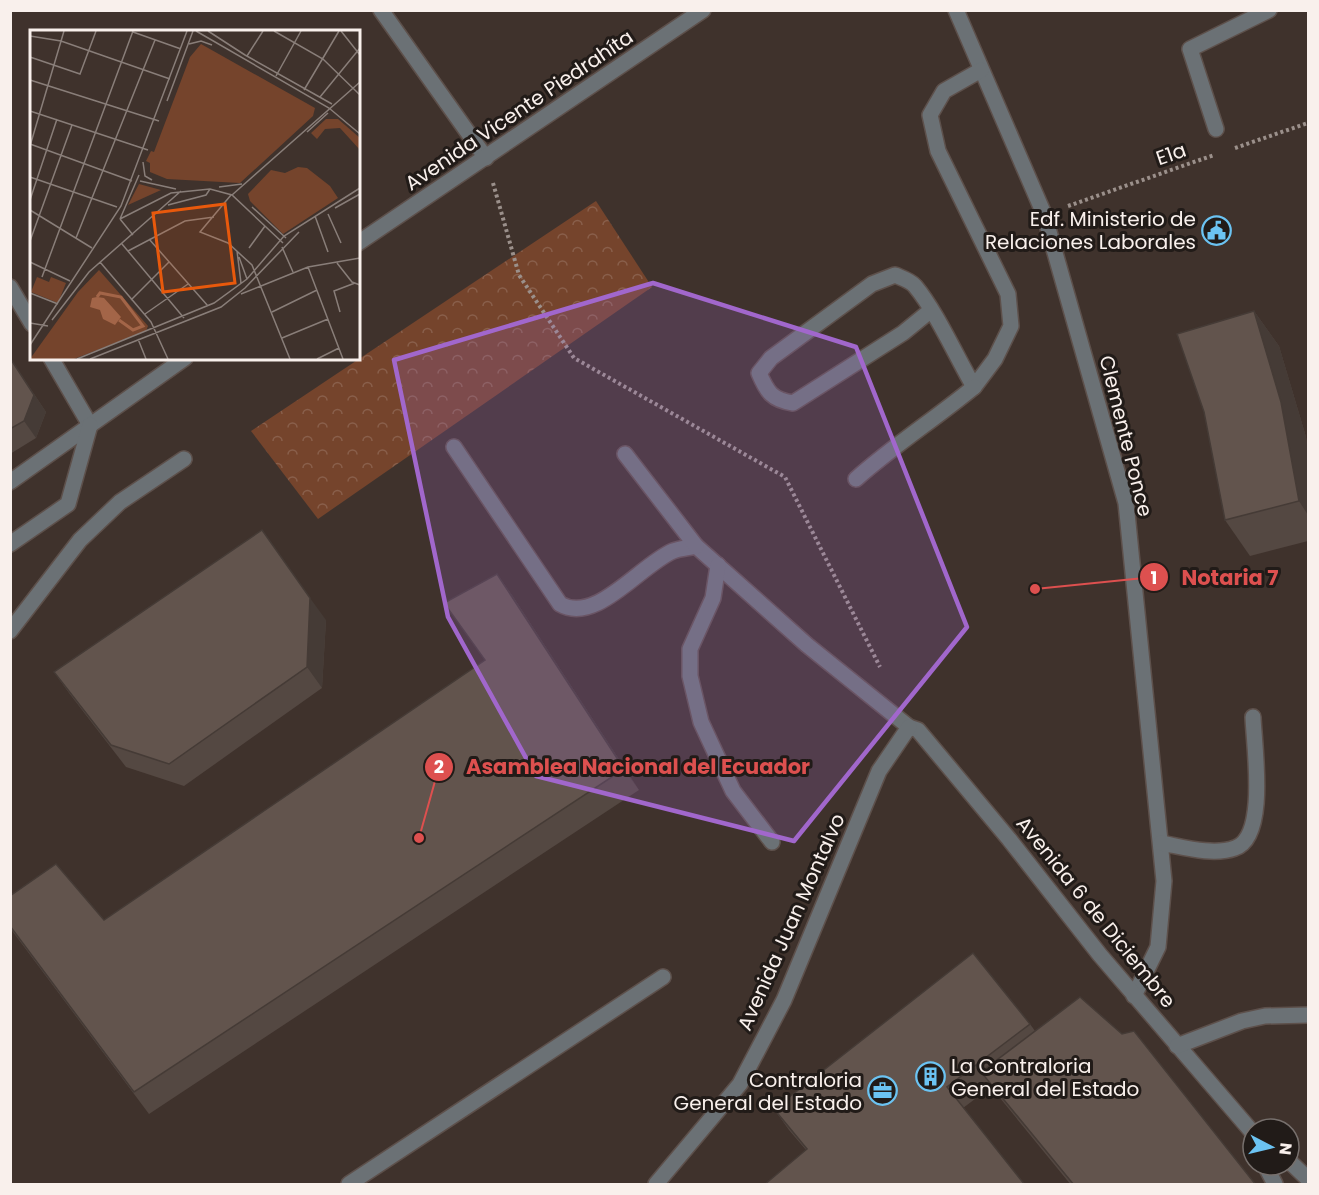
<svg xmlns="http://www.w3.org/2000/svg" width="1319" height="1195" viewBox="0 0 1319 1195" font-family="Poppins,sans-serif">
  <defs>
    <pattern id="park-crowns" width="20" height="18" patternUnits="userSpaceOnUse" patternTransform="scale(1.5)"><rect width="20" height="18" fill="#75442c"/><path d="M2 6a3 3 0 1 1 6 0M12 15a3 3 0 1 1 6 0" fill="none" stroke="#895f4b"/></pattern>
  </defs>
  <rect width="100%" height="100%" fill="#3f322c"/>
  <!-- park -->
  <path fill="url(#park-crowns)" d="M596,201L652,287L318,519L251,431Z"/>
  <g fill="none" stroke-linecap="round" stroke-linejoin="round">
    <defs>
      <g id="minor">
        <path d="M381,10L486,158"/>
        <path d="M956,10L1044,214L1126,503L1164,881L1158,947L1134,996"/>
        <path d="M1216,129L1190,49L1269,10"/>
        <path d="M358,243L703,10"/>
        <path d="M10,287L32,324"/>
        <path d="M930,311L903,333L793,403C772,400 767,392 759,373L771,358L872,284L895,275C902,278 911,281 915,286C936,311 957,358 974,387L995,359L1011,326L1008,294L938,151L930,115L944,91L981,70"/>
        <path d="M51,358L90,425"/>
        <path d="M454,447L560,604C596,625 640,565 673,551C680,548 689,548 696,546L807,645L909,727L918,730L1009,839L1100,955L1253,1133"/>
        <path d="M625,454L696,546"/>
        <path d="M856,479C893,446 935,419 974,387"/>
        <path d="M10,482L185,358"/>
        <path d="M10,544L68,504L90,425"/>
        <path d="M718,565L713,598L690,649V676L701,722L733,791L772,842"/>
        <path d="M10,631L80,540L120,502L184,459"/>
        <path d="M1161,843C1183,847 1213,856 1235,848C1268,837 1254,746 1253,717"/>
        <path d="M1177,1046L1242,1021L1265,1016L1308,1015"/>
        <path d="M1289,1161L1308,1179"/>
        <path d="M1265,1165L1275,1184"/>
        <path d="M349,1184L663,977"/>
        <path d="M656,1184L740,1084L784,1000L879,771L909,727"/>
      </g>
    </defs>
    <!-- minor casing -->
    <use href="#minor" stroke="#5d504b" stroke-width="18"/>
    <!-- path -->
    <g stroke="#9b908b" stroke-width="4" stroke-dasharray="3 3" stroke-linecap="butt">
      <path d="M1235,148L1308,123"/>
      <path d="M493,183L519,275L574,358L785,477L880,667"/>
      <path d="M1068,206L1214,155"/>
    </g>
    <!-- minor -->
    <use href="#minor" stroke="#6b7175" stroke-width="15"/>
  </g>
  <!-- wall -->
  <g fill="#544842">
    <path d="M1254,311L1279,346L1306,437L1308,453V541L1250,556L1225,520Z"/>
    <path d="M10,358L46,412L36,438L10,454Z"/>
    <path d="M497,574L512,595L639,790L149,1114L10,928V896L104,920L485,660Z"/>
    <path d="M326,620L322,688L184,786L126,767L69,693L54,672Z"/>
    <path d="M1030,1024L1035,1031L1256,1185H1071L991,1087L963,1108L806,1150L789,1130L774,1109Z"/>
  </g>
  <!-- shaded-wall -->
  <g fill="#453b36">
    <path d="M1254,311L1279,346L1306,437L1308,453V515L1299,501Z"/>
    <path d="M10,358L46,412L36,438L24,421Z"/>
    <path d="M497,574L512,595L639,790L624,769Z"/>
    <path d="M310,598L326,620L322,688L307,667Z"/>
  </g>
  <!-- building -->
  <g fill="#62544d" stroke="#453b36" stroke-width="1.5">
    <path d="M1254,311L1281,402L1299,501L1225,520L1204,412L1177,334Z"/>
    <path d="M10,358L34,395L24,421L10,429Z"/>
    <path d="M262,530L310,598L307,667L169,764L111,745L54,672Z"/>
    <path d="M497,574L624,769L134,1092L10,926V896L56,864L104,920L485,660L444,603Z"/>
    <path d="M973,953L1030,1024L947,1087L1025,1185H764L807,1149L774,1109Z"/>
    <path d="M1080,997L1122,1034L1134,1031L1256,1185H1074L981,1072Z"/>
  </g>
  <!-- marked area -->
  <path fill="#a167cc" fill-opacity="0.2" stroke="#a167cc" stroke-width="4.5" stroke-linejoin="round" d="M653,283L856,347L967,627L794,841L536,776L448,617L394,360Z"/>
  <!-- icons -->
  <defs>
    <symbol id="civic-ring" viewBox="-11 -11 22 22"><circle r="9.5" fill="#211b18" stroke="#6bc3f2" stroke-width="1.5"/><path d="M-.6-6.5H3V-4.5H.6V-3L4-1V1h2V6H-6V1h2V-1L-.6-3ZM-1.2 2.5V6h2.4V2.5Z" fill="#6bc3f2"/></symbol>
    <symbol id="building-ring" viewBox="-11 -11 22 22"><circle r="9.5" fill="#211b18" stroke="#6bc3f2" stroke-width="1.5"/><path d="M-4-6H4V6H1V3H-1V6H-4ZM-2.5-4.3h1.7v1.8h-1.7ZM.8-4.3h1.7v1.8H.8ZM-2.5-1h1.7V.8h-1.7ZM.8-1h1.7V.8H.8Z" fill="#6bc3f2"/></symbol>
    <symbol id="office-ring" viewBox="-11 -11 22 22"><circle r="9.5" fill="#211b18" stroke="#6bc3f2" stroke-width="1.5"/><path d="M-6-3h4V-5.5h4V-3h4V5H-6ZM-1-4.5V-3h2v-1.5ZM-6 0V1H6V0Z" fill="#6bc3f2"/></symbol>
  </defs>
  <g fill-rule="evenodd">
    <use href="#civic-ring" x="1200" y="214" width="33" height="33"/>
    <use href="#building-ring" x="914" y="1060" width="33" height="33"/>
    <use href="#office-ring" x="866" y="1074" width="33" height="33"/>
  </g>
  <g text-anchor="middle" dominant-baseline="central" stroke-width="6" stroke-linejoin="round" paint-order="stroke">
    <!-- street labels -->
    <g font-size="20" fill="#f9f0ec" stroke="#211b18">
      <text transform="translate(519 110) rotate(-34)">Avenida Vicente Piedrahíta</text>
      <text transform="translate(1171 154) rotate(-19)">E1a</text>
      <text transform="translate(1126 436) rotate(76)">Clemente Ponce</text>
      <text transform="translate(1096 912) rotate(51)">Avenida 6 de Diciembre</text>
      <text transform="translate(791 922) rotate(-66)">Avenida Juan Montalvo</text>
    </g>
    <!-- poi labels -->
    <g font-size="20" fill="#f9f0ec" stroke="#211b18" text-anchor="end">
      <text x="1196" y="219">Edf. Ministerio de<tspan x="1196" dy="23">Relaciones Laborales</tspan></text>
      <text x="951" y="1066" text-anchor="start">La Contraloria<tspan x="951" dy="23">General del Estado</tspan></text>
      <text x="862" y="1080">Contraloria<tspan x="862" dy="23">General del Estado</tspan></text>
    </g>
  </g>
  <!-- overview -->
  <g transform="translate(30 30)">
    <rect width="330" height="330" fill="#3f322c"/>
    <path d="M171,14L285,78L283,86L210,153L137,149L120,142V133L116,131L121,121L124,122L160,27ZM296,89H308L330,108V120L310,98L295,99L287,109L281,103ZM268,137L277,138L300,156L308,168L253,204L220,171L218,164L241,140L255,143ZM109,154L131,160L98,175ZM69,240L118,296L116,301L44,329H0L48,262ZM7,247L19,252L21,247L36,253L28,273L1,262Z" fill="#75442c"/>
    <path d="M67,267L74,268L91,287L85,295L73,289L70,280L60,277L62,268Z" fill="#a36548"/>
    <path fill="none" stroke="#a36548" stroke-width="3" d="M67,267L70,263L91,267L113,296L103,300L89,290"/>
    <path fill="none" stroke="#897e79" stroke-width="1.5" d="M166,1L299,78L330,104M178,1L215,25M244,1L293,29L330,65M311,1L330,25M103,2L151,19M0,6L31,11L140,49M159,14L171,11L182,15M215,25L302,74M217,26L233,1M0,27L50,44L66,1M246,46L271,1M0,50L129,91M274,60L309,1M290,67L330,18M137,71L163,1M0,81L118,120M277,102L298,83M0,114L102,151M0,116L34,1M113,132L115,146L122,150M0,147L87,177M110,151L146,159M189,157L212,154M201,165L170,202L198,213L222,235L260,329M202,165L330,52M0,170L27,89M138,175L176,165L180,159M222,177L256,208M305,178L330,164M0,180L62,218M298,184L311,213M285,186L298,222M90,189L109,145M90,189L141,163L180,159L202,165L253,213M90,189L103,205M46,208L125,10M119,209L178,276M0,211L42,95M92,214L154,288M252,217L263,242M219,218L235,196M98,221L155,191L184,187M207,221L211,253M209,227L217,249M0,232L40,251M70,232L121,292L138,329M307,233L322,252L330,255M278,237L313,329M12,247L103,1M231,256L278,237L330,228M0,263L28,274M211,264L231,256M101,270L139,232M242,282L287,260M310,282L304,261L325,253M115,284L158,254M22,290L59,242L151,161M0,293L18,296M252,308L298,289M108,309L116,329M0,315L91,176L157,1M47,329L184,273L217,249L254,206L330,158M60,329L191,277L215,258L269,202M287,329L309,318"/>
    <path fill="#e8590c" fill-opacity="0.15" stroke="#e8590c" stroke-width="3" d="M195,174L205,253L133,262L123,183Z"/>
    <rect width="330" height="330" fill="none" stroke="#f9f0ec" stroke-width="3"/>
  </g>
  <!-- callouts -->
  <path fill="none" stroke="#dd504f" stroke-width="2" d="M1035 589L1154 577M419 838L439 767"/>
  <g fill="#dd504f" stroke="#211b18" stroke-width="2">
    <circle cx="1035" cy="589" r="6"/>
    <circle cx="419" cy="838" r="6"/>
    <circle cx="1154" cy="577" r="15"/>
    <circle cx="439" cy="767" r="15"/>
  </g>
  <g font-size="18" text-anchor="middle" font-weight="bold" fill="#fff">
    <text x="1154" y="584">1</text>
    <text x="439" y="773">2</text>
  </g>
  <g font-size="21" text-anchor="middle" font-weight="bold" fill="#dd504f" stroke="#211b18" stroke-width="6" stroke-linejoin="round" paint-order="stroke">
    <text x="1230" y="585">Notaria 7</text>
    <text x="638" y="774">Asamblea Nacional del Ecuador</text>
  </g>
  <!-- border -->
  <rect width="1319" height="1195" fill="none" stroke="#f9f0ec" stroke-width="24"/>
  <!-- north arrow -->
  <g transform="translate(1271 1147) rotate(97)"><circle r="28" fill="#211b18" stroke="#77706d" stroke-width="1.5"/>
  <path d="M0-4.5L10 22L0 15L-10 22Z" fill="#6bc3f2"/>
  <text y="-9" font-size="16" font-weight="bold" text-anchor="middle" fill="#f9f0ec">N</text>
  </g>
</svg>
